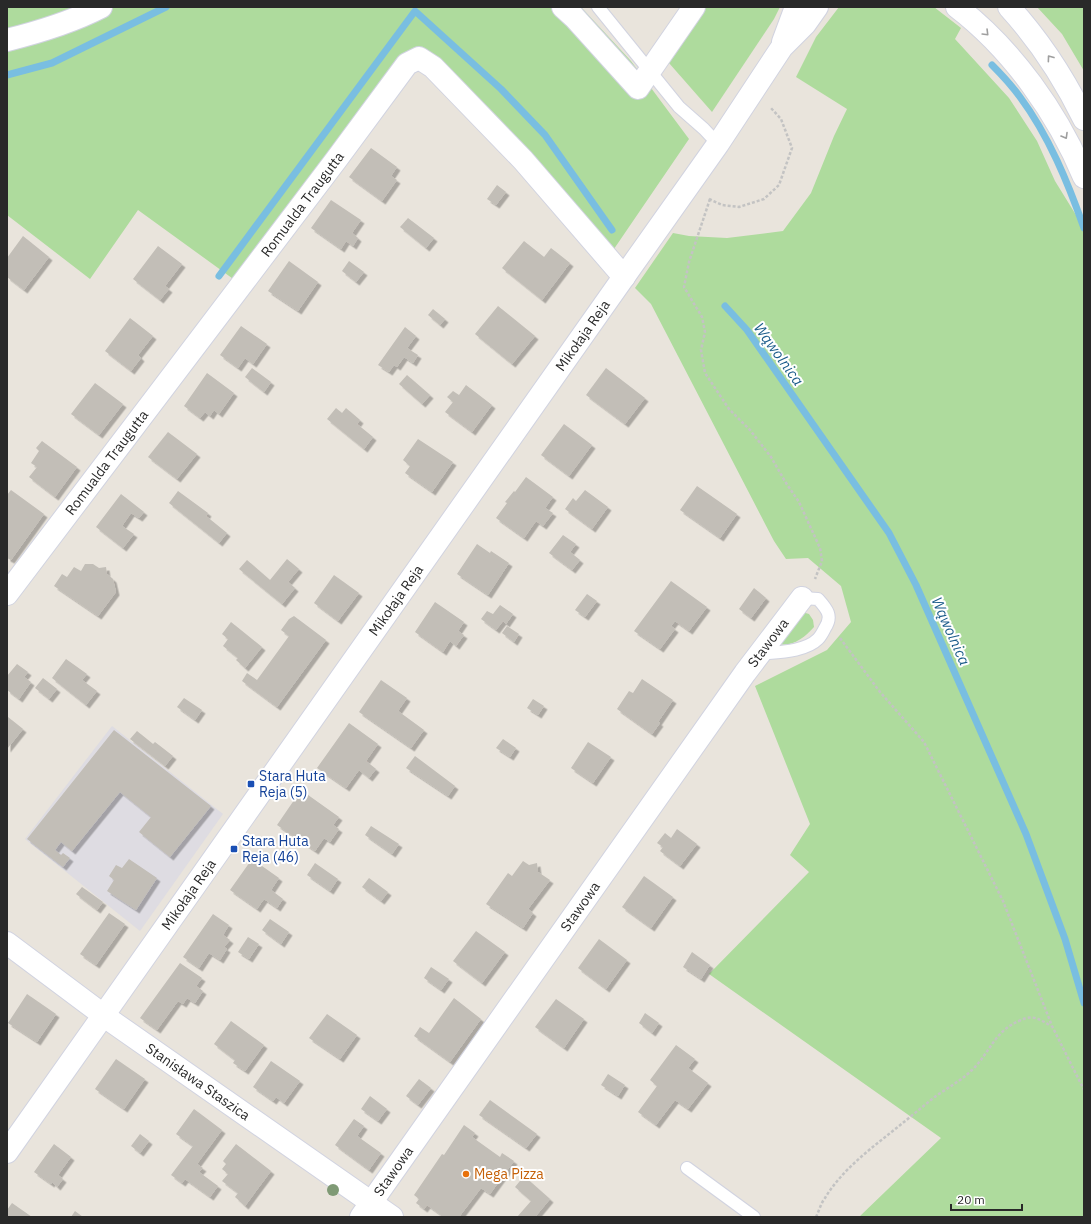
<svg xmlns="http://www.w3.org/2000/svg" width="1091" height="1224" viewBox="0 0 1091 1224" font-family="'IBM Plex Sans',sans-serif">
  <defs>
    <filter id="shadow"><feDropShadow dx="3.5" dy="3.5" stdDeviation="0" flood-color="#0004"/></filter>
  </defs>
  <rect width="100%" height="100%" fill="#e9e4dc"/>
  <!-- industrial -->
  <path fill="#dedce2" d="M112,726L223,814L140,931L25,839Z"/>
  <!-- green -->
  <g fill="#aedb9d">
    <path d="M7,7H581L631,61L689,139L601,268L509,157L435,80L413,68L236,281L138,210L90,279L7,215Z"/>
    <path d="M705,7H780L774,19L712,112L669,63Z"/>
    <path d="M839,7H934L961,28L955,39L1009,98L1037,141L1055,181L1084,228V1217H859L941,1138L709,974L809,872L790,855L810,824L755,686L827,650L851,622L841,586L808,558L786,559L774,541L651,304L635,288L673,233L689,236L727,238L783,231L811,193L834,136L847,109L796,77L816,37Z"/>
    <path d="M1037,7H1084V71L1062,34Z"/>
    <path d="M802,612L809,614L813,620L814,627C805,637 793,647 779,644Z"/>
  </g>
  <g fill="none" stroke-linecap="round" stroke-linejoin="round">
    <!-- stream -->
    <g stroke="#79bee1" stroke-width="7">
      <path d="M992,65C1002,75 1012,86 1020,97C1049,136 1068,183 1084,228"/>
      <path d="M7,75L52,63L166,7"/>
      <path d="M219,276L415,11L501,89L545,135L612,230"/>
      <path d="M725,306L747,330L889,533L916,585L1026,834L1065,939L1084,1003"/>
    </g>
  </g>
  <!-- building -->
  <g fill="#c2beb7" filter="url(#shadow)">
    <path d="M371,148L397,167L391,176L397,180L382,201L349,177Z"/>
    <path d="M497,185L506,192L496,205L487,199Z"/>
    <path d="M331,200L361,220L352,233L358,238L353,246L346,241L341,249L311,228Z"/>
    <path d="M408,218L434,238L426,248L400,227Z"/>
    <path d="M23,236L49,257L24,290L7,277V258Z"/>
    <path d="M524,241L544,257L551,248L570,263L542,300L502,268Z"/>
    <path d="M158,246L182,264L165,286L169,289L160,300L133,279Z"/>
    <path d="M289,261L318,282L298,311L268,291Z"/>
    <path d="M349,261L364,272L356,282L342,271Z"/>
    <path d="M498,306L535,336L512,364L475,334Z"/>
    <path d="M433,309L445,319L440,325L428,315Z"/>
    <path d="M130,318L153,336L138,355L141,358L131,371L105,351Z"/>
    <path d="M241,326L267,344L253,364L245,358L238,368L220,355Z"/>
    <path d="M405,327L416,336L407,348L418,355L413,363L404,357L397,367L394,365L389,372L378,365Z"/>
    <path d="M252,368L271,382L264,392L245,377Z"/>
    <path d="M606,368L645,398L625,424L586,395Z"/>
    <path d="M207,373L234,393L219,414L214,410L210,416L205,412L200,418L184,406Z"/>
    <path d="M407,375L430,395L422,404L399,384Z"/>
    <path d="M95,383L123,404L99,435L71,414Z"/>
    <path d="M466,385L492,405L472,432L445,412L453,402L447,397L453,391L459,395Z"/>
    <path d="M336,408L342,413L346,408L360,420L357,424L373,437L364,449L327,419Z"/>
    <path d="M564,424L592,445L569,476L541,455Z"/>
    <path d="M168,432L197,454L177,479L148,457Z"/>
    <path d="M418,439L453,462L432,492L405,473L410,466L403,460Z"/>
    <path d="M42,441L77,467L55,497L29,477L37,467L31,463L39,451L36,448Z"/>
    <path d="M526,477L553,497L545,508L553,513L543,526L536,521L524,538L496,518L507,503L505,502L514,491L515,492Z"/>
    <path d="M697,486L737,514L720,538L680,510Z"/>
    <path d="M11,490L44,514L11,560L7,558V495Z"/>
    <path d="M585,490L608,507L592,529L565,509L573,498L576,501Z"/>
    <path d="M178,491L208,513L206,516L227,533L219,543L169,503Z"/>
    <path d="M121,494L144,512L139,518L131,513L122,526L134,534L123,548L96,527Z"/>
    <path d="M563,535L576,544L570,552L580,560L572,570L549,553Z"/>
    <path d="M477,544L490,553L491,551L509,563L488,595L457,574Z"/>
    <path d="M287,559L299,569L288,582L295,588L282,604L239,569L247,560L270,580Z"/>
    <path d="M85,564H93L99,568L106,567L107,574L113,579L116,592L98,616L54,586L62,574L67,577L74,567L81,571Z"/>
    <path d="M334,575L359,593L338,621L314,603Z"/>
    <path d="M671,581L707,607L689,631L675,621L671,626L675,629L660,649L634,631Z"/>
    <path d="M754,588L766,598L751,618L739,609Z"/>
    <path d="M587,594L597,601L585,617L575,610Z"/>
    <path d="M435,602L464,622L458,631L464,635L456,646L450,641L443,652L415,632Z"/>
    <path d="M500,605L513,614L506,624L503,621L496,630L481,619L487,611L493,614Z"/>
    <path d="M294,616L326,640L277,707L242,681L247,673L257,680L289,636L281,630L289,619Z"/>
    <path d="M231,622L262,647L245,668L236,660L238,658L223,646L228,639L222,634Z"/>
    <path d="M507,626L519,634L514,642L502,633Z"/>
    <path d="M66,659L87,674L82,680L97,691L86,705L52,678Z"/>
    <path d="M17,664L28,672L24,677L31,682L19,699L7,690V676Z"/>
    <path d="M43,678L57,689L49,699L35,688Z"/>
    <path d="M642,679L673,700L658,722L660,723L652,734L617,709L629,691L633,693Z"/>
    <path d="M381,680L407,698L398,711L424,730L411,748L359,712Z"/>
    <path d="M184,698L202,710L195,720L177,707Z"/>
    <path d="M533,699L544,706L538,715L527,708Z"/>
    <path d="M8,717L23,729L7,749V718Z"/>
    <path d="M349,723L378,744L366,761L376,769L369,778L359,770L346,788L317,768Z"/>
    <path d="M114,730L211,806L170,857L139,832L151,817L120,792L72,851L61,842L55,850L61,855L63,853L70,858L63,867L27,839Z"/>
    <path d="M137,731L153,744L155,742L173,756L165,766L130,739Z"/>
    <path d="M503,739L516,748L510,757L496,748Z"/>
    <path d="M588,742L611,757L593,783L571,768Z"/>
    <path d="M415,756L455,786L448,796L406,768Z"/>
    <path d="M301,790L339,817L333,825L339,829L330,842L324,838L315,851L277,825Z"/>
    <path d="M371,826L399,844L392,854L365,835Z"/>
    <path d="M677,829L697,844L680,866L660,851L663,847L657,843L665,833L671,838Z"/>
    <path d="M129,859L157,878L136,910L107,891L114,880L109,876L116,865L122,868Z"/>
    <path d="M252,859L279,878L271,890L283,899L277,908L264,899L257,909L230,890Z"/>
    <path d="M523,861L529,865L537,863L538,872L550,880L528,909L533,913L523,928L486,904L508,873L512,876Z"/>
    <path d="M315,863L338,879L330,891L307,875Z"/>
    <path d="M644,876L673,897L651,928L622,907Z"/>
    <path d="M369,878L388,892L381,901L362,887Z"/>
    <path d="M82,887L103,902L97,910L76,894Z"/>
    <path d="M109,913L125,924L96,965L80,954Z"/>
    <path d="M213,914L229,925L223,935L230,940L224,947L227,949L220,960L209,953L199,968L183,957Z"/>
    <path d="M270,919L289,932L281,944L262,930Z"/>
    <path d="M476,931L505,952L482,983L453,961Z"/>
    <path d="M248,937L259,944L249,959L238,952Z"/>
    <path d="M599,939L627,960L606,989L578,968Z"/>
    <path d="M692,952L710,965L701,979L683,967Z"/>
    <path d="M180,963L202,978L196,986L203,991L195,1003L187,998L183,1004L178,1001L157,1030L140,1018Z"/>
    <path d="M431,967L449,979L441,990L424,978Z"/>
    <path d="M27,994L56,1014L37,1042L8,1023Z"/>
    <path d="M454,998L481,1019L450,1062L414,1036L420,1027L429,1033Z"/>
    <path d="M556,999L584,1019L564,1048L535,1027Z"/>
    <path d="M645,1013L659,1023L652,1033L639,1023Z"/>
    <path d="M327,1014L357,1035L340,1059L309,1038Z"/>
    <path d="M231,1021L264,1045L245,1071L233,1063L235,1060L214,1044Z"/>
    <path d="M676,1045L695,1059L688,1068L708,1083L688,1109L675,1100L656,1125L638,1112L657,1086L650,1080Z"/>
    <path d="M116,1059L145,1079L124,1109L95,1089Z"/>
    <path d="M271,1061L300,1081L284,1103L276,1097L273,1101L253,1087Z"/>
    <path d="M608,1074L625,1085L618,1096L601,1085Z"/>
    <path d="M419,1079L431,1088L418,1105L406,1096Z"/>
    <path d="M370,1096L387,1109L378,1121L361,1109Z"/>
    <path d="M490,1100L537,1134L526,1148L479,1115Z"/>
    <path d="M194,1109L222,1130L197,1164L203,1168L199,1172L218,1186L210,1197L185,1179L182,1183L171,1175L193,1146L176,1134Z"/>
    <path d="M354,1119L364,1126L357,1136L381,1153L369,1170L335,1145Z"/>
    <path d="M464,1125L475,1133L472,1137L500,1157L502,1153L514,1161L490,1194L481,1188L459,1217H440L441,1215L427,1205L424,1209L416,1203L419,1199L414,1195L442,1154L444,1155Z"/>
    <path d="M140,1134L149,1141L140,1153L131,1146Z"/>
    <path d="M54,1144L71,1157L58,1175L63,1179L57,1187L52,1182L51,1184L34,1172Z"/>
    <path d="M236,1144L271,1171L245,1206L235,1197L238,1193L222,1181L228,1174L222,1169L226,1164L223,1161Z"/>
    <path d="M524,1176L550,1199L535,1217H517L531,1201L515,1187Z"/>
    <path d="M12,1203L32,1217H7V1210Z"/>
    <path d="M75,1211L83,1217H71Z"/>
  </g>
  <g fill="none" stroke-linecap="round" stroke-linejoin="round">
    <defs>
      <g id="lane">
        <path d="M598,7L679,107L704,129L718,144"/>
        <path d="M759,654C777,652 805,652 818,639C821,636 823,632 825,628C833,616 827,609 818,599L802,598"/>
        <path d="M687,1168L754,1217"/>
      </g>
      <g id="street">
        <path d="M563,7L574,17L638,88L694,7"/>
        <path d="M7,40C39,32 72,22 101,7"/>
        <path id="s1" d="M7,594L336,160L407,64L419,58L433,67L523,160L624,277"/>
        <path id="s2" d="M7,943L114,1023L392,1217"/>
        <path id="s3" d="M361,1217L745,673L802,598"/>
      </g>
      <g id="secondary">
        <path d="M957,7C1012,49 1058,114 1084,177"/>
        <path d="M1009,7C1040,41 1064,78 1084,119"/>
        <path d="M783,42L796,7"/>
        <path id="s4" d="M7,1152L633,264L718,144L782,47L805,24L817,7"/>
      </g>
    </defs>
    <!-- lane casing -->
    <use href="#lane" stroke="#d1d3e0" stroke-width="14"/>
    <!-- street casing -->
    <use href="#street" stroke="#d1d3e0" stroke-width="24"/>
    <!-- secondary casing -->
    <use href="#secondary" stroke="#d1d3e0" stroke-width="24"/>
    <!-- path -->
    <g stroke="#c3c3c3" stroke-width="2.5" stroke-dasharray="3 2" stroke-linecap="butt">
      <path d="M709,199L722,205L739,207L764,199L779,185L792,148L781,119L770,107"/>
      <path d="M710,199L689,262L684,287L702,317L705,332L701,350L705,373L729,409L750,430L771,457L786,483L799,502L820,548L822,561L815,579"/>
      <path d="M840,638L880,692L924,742L1003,901L1052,1026L1084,1090"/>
      <path d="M816,1217C819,1211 821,1203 825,1198C842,1170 869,1150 894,1130C908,1119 922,1107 936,1096C949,1087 962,1080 973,1069C991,1051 994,1031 1021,1020C1033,1014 1041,1020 1051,1026"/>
    </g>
    <!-- lane -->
    <use href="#lane" stroke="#fff" stroke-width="12"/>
    <!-- street -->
    <use href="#street" stroke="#fff" stroke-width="22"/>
    <!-- secondary -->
    <use href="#secondary" stroke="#fff" stroke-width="22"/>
  </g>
  <!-- trees -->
  <circle fill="#7f9a75" cx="333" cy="1190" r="6"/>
  <!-- one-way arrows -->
  <defs><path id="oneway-chevron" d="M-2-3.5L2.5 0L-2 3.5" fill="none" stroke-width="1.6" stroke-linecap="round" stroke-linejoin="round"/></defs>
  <g stroke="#9f9f9f">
    <use href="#oneway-chevron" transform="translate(986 33) rotate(45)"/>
    <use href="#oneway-chevron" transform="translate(1050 58) rotate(-126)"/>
    <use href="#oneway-chevron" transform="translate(1065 136) rotate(60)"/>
  </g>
  <!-- markers -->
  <g fill="#1a4fb4" stroke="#fff" stroke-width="1.5">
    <rect x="247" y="780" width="8" height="8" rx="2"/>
    <rect x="230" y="845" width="8" height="8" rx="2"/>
  </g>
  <circle fill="#e8710a" stroke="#fff" stroke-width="1.5" cx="466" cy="1174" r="4"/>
  <g text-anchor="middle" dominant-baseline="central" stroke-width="4" stroke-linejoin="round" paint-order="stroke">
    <!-- street labels -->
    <g font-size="14" fill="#292929" stroke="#fff">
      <text stroke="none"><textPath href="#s1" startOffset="489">Romualda Traugutta</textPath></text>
      <text stroke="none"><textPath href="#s4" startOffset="999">Mikołaja Reja</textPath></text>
      <text stroke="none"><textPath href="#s1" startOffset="165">Romualda Traugutta</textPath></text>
      <text stroke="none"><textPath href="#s4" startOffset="675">Mikołaja Reja</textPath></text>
      <text stroke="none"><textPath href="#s3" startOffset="704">Stawowa</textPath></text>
      <text stroke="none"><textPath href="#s4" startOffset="315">Mikołaja Reja</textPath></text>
      <text stroke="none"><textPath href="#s3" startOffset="380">Stawowa</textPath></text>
      <text stroke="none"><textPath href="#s2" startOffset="236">Stanisława Staszica</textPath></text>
      <text stroke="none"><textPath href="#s3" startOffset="56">Stawowa</textPath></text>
    </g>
    <!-- transit labels -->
    <g font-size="14" fill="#164399" stroke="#fff" text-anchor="start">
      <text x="259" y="776">Stara Huta<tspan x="259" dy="16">Reja (5)</tspan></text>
      <text x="242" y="841">Stara Huta<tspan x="242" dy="16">Reja (46)</tspan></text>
    </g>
    <!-- food labels -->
    <g font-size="14" fill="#c56008" stroke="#fff" text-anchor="start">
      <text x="474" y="1174">Mega Pizza</text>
    </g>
    <!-- water labels -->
    <g font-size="15" font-style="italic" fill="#1b5c8a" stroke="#fff">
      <text transform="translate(779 354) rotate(54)">Wąwolnica</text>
      <text transform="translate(951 631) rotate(66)">Wąwolnica</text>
    </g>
  </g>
  <!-- border -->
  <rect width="1091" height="1224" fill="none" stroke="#292929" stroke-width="16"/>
  <!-- scale -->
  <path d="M951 1204v6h71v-6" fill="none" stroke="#292929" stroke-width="2"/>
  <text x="957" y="1204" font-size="12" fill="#292929" stroke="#ffffff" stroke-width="3" paint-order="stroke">20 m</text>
</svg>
